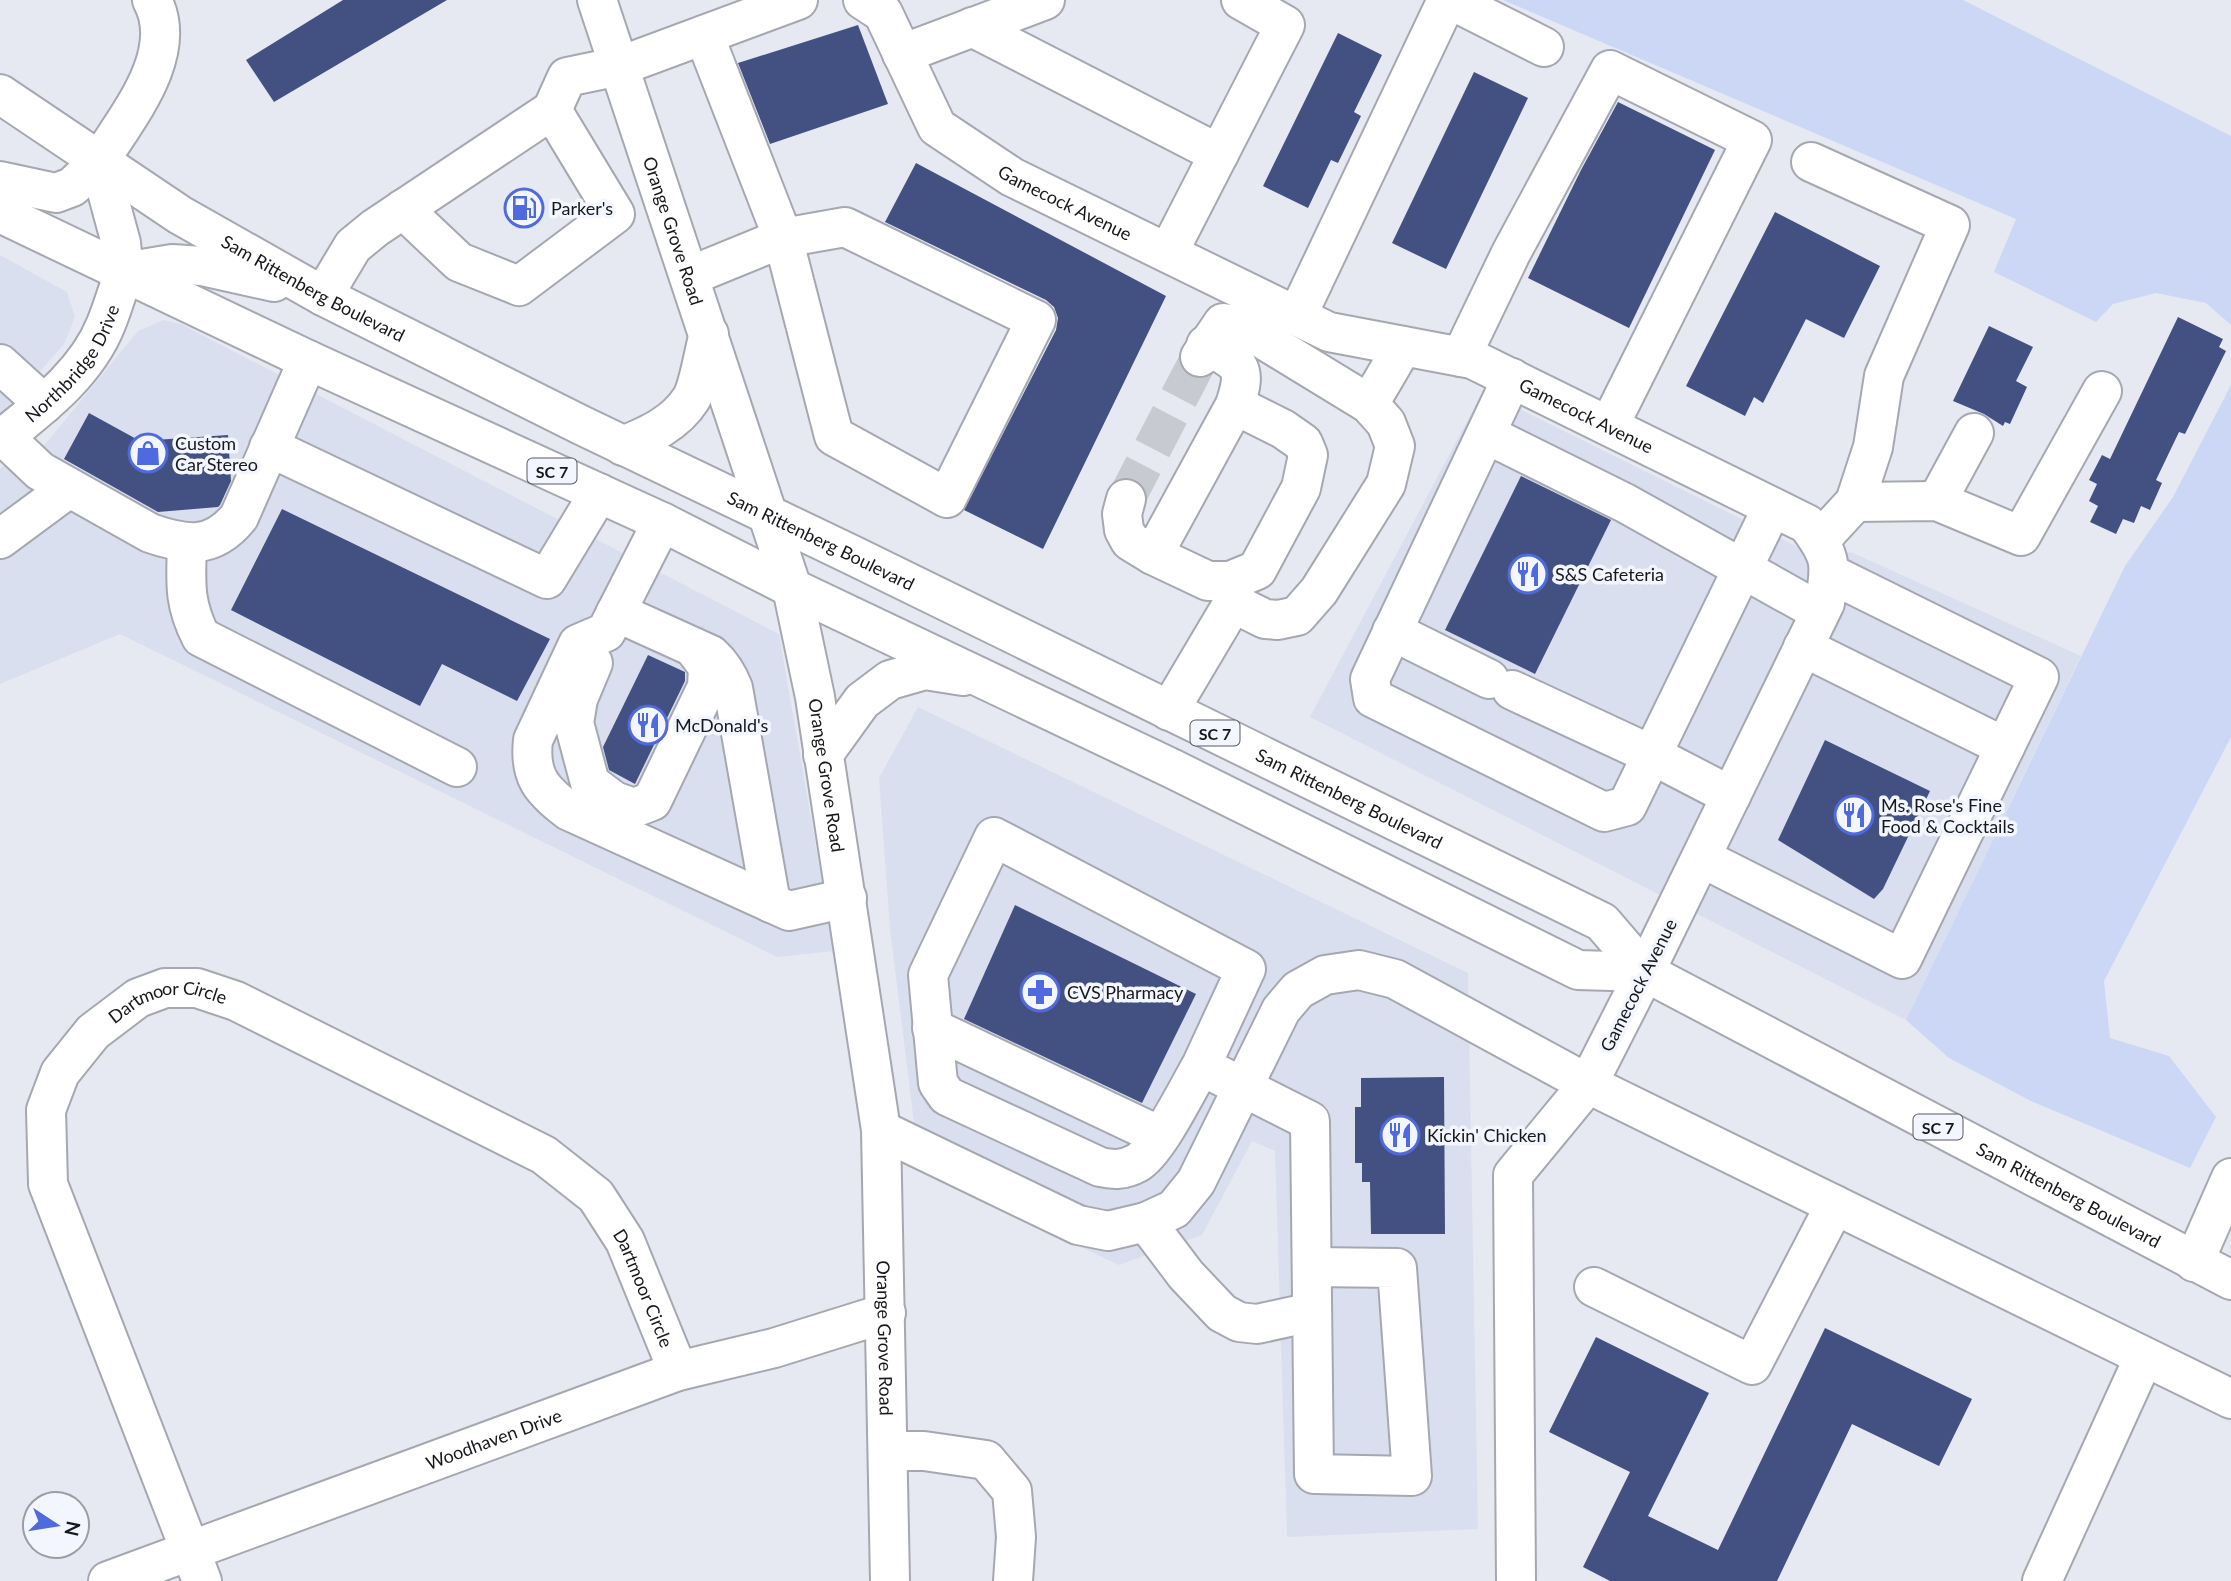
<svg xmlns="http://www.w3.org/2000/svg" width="2231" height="1581" viewBox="0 0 2231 1581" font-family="Lato,sans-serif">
  <rect width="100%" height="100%" fill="#e6e9f1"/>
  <!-- built -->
  <g fill="#dadfef">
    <path d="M0,255L67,292L75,317L64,344L0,417Z"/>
    <path d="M163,320L181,324L779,634L834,951L777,957L120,634L0,684V468L42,448L138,331Z"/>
    <path d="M1483,391L1796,546L1853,553L2081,656L1906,1020L1310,717Z"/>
    <path d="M918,707L1468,973L1478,1529L1287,1537L1275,1151L1252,1141L1202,1235L1119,1265L920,1171L890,929L879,778Z"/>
  </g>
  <!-- green -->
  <g fill="#ccd7f6">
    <path d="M1503,0H1963L2231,136V325L2206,303L2156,293L2113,304L2096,322L1994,272L2016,219Z"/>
    <path d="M2231,385V737L2104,981L2110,1038L2169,1056L2216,1117L2190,1168L2031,1101L1949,1058L1906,1020L2125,566L2173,497Z"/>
  </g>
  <!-- building -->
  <g fill="#425182">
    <path d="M343,0H447L274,102L246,60Z"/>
    <path d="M858,25L888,104L770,144L738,63Z"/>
    <path d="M1338,33L1382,55L1354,112L1361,116L1338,163L1331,160L1308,208L1263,186Z"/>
    <path d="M1474,72L1528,98L1446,269L1392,243Z"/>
    <path d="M1618,102L1715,150L1629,328L1528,278L1581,170Z"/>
    <path d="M916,163L1166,296L1043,549L964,510L1056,330L1058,318L1054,307L1046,300L885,222Z"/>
    <path d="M1775,212L1880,266L1844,338L1806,319L1763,403L1754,397L1745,416L1686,386Z"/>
    <path d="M2178,317L2223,339L2219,347L2226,351L2185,434L2179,432L2156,480L2162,483L2150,510L2141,506L2134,523L2123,519L2116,534L2090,522L2098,506L2089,501L2097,484L2089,480L2102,455L2110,459Z"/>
    <path d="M1989,326L2033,347L2016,381L2027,387L2010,424L2005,422L2003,426L1984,414L1953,401Z"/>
    <path d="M89,413L140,441L228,435L231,481L220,505L218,507L158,512L64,459Z"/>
    <path d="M1521,476L1611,520L1535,674L1445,630Z"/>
    <path d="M282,509L550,639L517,701L442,664L420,706L231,610Z"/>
    <path d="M648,655L685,672V681L635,784L609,770L603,747Z"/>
    <path d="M1825,740L1930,791L1883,889L1874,899L1778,840Z"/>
    <path d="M1015,905L1196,994L1142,1103L964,1019Z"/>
    <path d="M1444,1077L1445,1234H1371L1370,1182H1362V1163H1355V1107H1361V1078Z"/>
    <path d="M1825,1328L1972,1399L1939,1466L1852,1424L1777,1581H1610L1583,1567L1630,1472L1549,1432L1596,1337L1709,1393L1648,1516L1718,1550Z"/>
  </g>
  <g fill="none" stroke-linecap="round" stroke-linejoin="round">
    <!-- minor-tunnel -->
    <path stroke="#c7cad1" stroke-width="38" stroke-dasharray="38 19" stroke-linecap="butt" d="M1126,499L1200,357"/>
    <defs>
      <g id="minor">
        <path id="s1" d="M597,0L792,588L815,697L881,1130L890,1581"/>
        <path id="s2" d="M863,0L883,13L937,127L1012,177L1329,332L1472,359L1807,524C1832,557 1831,563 1825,603L1645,972L1588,1084L1513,1175L1516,1581"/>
        <path d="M1451,0L1544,47"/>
        <path d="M972,27L1219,154"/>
        <path d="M902,54L1045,0"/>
        <path d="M99,162C126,118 181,54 152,0"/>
        <path d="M1811,162L1950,225L1884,376L1873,447L1855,502L1819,541"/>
        <path d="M403,209L459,262L519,286L615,214L552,110"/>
        <path d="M1168,253L1285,25L1241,0"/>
        <path d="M690,276L783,238L834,436L947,498L1036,320L845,227L783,238L704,35"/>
        <path d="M323,296L353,246L375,228L552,110L567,77L620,66L798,0"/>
        <path d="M1297,316L1447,0"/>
        <path d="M1200,357L1223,323L1235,325L1256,335L1369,404L1386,423L1395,446L1386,484L1319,591L1297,616L1278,620L1265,619L1233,603"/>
        <path d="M1461,357L1511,253L1610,70L1752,140L1609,426"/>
        <path d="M0,364L44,404"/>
        <path d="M1512,378L1370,679L1373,698L1604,812L1627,806L1772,508"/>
        <path d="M1369,404L1403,346"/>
        <path d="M1486,434L1625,503L1820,612"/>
        <path d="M4,437L40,471L150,533C187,546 213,549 239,517L308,360"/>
        <path id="s3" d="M0,440C41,407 86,374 106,324C113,307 118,289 124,272"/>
        <path d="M269,447L547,579L599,493"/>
        <path d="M1126,499L1122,514L1124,530L1130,541L1153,555L1208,581H1230L1257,570L1301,488L1308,455L1303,443L1283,429L1235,405"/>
        <path d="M1937,501L1974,433"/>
        <path d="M1855,502L1937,501L2021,536L2102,391"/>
        <path d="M662,522L606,632L578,644L533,740C529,776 541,790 569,811L789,911L847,898"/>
        <path d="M0,539L69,488"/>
        <path d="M187,543C186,581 183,602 201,637L457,767"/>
        <path d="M1153,555L1235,405C1248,366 1240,363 1206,345"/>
        <path d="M616,612L711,655C722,665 728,675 733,688L771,903"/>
        <path d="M1392,631L1489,679"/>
        <path d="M1803,647L2005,747"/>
        <path d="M593,663L578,699L574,723L590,783L614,801L634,808L652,801L707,687L708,667L693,647"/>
        <path d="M1512,690L1652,755L1731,796"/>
        <path d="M1169,711L1233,603L1230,581"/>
        <path d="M1702,858L1902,959L2039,677L1829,573"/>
        <path d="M932,1028L1160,1136"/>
        <path d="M1201,1066C1188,1088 1157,1152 1137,1163C1124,1170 1114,1170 1100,1167L947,1096L938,1083L928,975L994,837L1246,969L1201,1066L1310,1121L1314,1474L1412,1476L1397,1268L1312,1267"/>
        <path d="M881,1130L1078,1225L1108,1231L1146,1222L1174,1209L1196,1182L1281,1010L1298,990L1325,975L1359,970L1395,979L1588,1084L2231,1399"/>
        <path d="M1146,1222L1186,1275L1222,1313L1239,1322L1257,1324L1312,1312"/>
        <path d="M2194,1262L2231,1178"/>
        <path d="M1594,1287L1752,1365L1835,1205"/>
        <path d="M888,1451H924L986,1460L1012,1491L1016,1537L1013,1581"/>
        <path id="s4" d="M108,1581L678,1371L774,1348L886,1313"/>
        <path id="s5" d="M202,1581L48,1184L46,1110L60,1073L93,1032L138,998L165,988H197L236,1001L544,1155L596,1196L625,1241L678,1371"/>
        <path d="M2042,1581L2144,1357"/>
      </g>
      <g id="major">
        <path id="s6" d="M0,94L180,215L323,296L581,425L852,555L1602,922L1645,972L2231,1280"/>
        <path d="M0,181L56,193L72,187L99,162L121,243L124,272"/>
        <path d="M0,213L308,360L662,522L792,588L1173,769L1578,970L1645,972"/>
        <path d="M124,272L172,264L202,266L274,282"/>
        <path d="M623,446C649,435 675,424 691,399C699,386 704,350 709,334"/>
        <path d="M823,755L862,701L890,680L925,670L963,676"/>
      </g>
    </defs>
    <!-- minor casing -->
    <use href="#minor" stroke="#a5a8b0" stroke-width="42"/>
    <!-- major casing -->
    <use href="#major" stroke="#a5a8b0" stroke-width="42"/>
    <!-- minor -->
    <use href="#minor" stroke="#fff" stroke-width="38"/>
    <!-- major -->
    <use href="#major" stroke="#fff" stroke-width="38"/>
  </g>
  <!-- icons -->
  <defs>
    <symbol id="fuel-ring" viewBox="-11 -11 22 22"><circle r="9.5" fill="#f3f6ff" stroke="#4f69de" stroke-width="1.5"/><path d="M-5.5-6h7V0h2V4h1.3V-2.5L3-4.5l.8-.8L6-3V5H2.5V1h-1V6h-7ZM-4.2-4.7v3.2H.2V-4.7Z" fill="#4f69de"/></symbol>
    <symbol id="shop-ring" viewBox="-11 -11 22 22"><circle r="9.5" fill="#f3f6ff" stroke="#4f69de" stroke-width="1.5"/><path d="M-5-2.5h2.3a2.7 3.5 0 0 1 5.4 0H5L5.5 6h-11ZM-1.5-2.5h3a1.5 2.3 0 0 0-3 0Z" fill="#4f69de"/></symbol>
    <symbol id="restaurant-ring" viewBox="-11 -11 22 22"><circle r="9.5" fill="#f3f6ff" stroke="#4f69de" stroke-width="1.5"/><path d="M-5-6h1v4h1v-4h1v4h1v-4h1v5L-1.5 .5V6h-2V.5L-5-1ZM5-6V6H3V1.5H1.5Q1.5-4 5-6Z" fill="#4f69de"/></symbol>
    <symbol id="pharmacy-ring" viewBox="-11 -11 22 22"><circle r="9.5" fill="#f3f6ff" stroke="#4f69de" stroke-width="1.5"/><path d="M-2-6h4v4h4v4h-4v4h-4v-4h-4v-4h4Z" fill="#4f69de"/></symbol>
  </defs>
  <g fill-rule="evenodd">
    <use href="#fuel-ring" x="502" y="186" width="44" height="44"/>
    <use href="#shop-ring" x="126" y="431" width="44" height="44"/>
    <use href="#restaurant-ring" x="1506" y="552" width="44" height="44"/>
    <use href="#restaurant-ring" x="626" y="703" width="44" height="44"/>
    <use href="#restaurant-ring" x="1832" y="793" width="44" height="44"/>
    <use href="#pharmacy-ring" x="1018" y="970" width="44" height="44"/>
    <use href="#restaurant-ring" x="1378" y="1113" width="44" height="44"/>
  </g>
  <g text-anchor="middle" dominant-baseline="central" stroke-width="7" stroke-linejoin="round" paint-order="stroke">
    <!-- shield labels -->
    <g fill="#f3f6ff" stroke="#595b5f" stroke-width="2">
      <rect x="527.5" y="458.5" width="49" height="25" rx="5"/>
      <rect x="1190.5" y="720.5" width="49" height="25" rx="5"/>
      <rect x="1913.5" y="1114.5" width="49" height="25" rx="5"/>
    </g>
    <g font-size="16" font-weight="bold" fill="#17181b">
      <text x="552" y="471">SC 7</text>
      <text x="1215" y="733">SC 7</text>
      <text x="1938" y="1127">SC 7</text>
    </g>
    <!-- street labels -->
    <g font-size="18" fill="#17181b" stroke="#f3f6ff">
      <text stroke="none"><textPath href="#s2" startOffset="299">Gamecock Avenue</textPath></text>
      <text stroke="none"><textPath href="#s1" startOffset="243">Orange Grove Road</textPath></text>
      <text stroke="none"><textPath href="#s6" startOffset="369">Sam Rittenberg Boulevard</textPath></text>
      <text stroke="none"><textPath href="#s3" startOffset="107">Northbridge Drive</textPath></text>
      <text stroke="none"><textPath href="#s2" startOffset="866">Gamecock Avenue</textPath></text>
      <text stroke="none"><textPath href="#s6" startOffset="936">Sam Rittenberg Boulevard</textPath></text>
      <text stroke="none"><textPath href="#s1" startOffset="810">Orange Grove Road</textPath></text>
      <text stroke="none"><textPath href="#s6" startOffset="1524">Sam Rittenberg Boulevard</textPath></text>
      <text transform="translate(1638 985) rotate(-63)">Gamecock Avenue</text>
      <text stroke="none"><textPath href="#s5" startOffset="677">Dartmoor Circle</textPath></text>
      <text stroke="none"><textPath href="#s6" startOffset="2350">Sam Rittenberg Boulevard</textPath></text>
      <text stroke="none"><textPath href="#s5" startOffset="1265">Dartmoor Circle</textPath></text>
      <text stroke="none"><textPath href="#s1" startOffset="1377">Orange Grove Road</textPath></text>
      <text stroke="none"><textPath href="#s4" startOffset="411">Woodhaven Drive</textPath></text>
    </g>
    <!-- poi labels -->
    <g font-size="18" fill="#17181b" stroke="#f3f6ff" text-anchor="start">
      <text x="551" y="208">Parker's</text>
      <text x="175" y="443">Custom<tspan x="175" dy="21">Car Stereo</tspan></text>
      <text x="1555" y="574">S&amp;S Cafeteria</text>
      <text x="675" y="725">McDonald's</text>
      <text x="1881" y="805">Ms. Rose's Fine<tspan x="1881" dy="21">Food &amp; Cocktails</tspan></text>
      <text x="1067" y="992">CVS Pharmacy</text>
      <text x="1427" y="1135">Kickin' Chicken</text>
    </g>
  </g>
  <!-- north arrow -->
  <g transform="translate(56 1525) rotate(102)"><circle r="33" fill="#f3f6ff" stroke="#9b9da4" stroke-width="2"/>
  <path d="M0-5L12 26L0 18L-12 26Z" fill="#4f69de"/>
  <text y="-10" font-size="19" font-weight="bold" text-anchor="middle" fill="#17181b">N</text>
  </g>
</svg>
